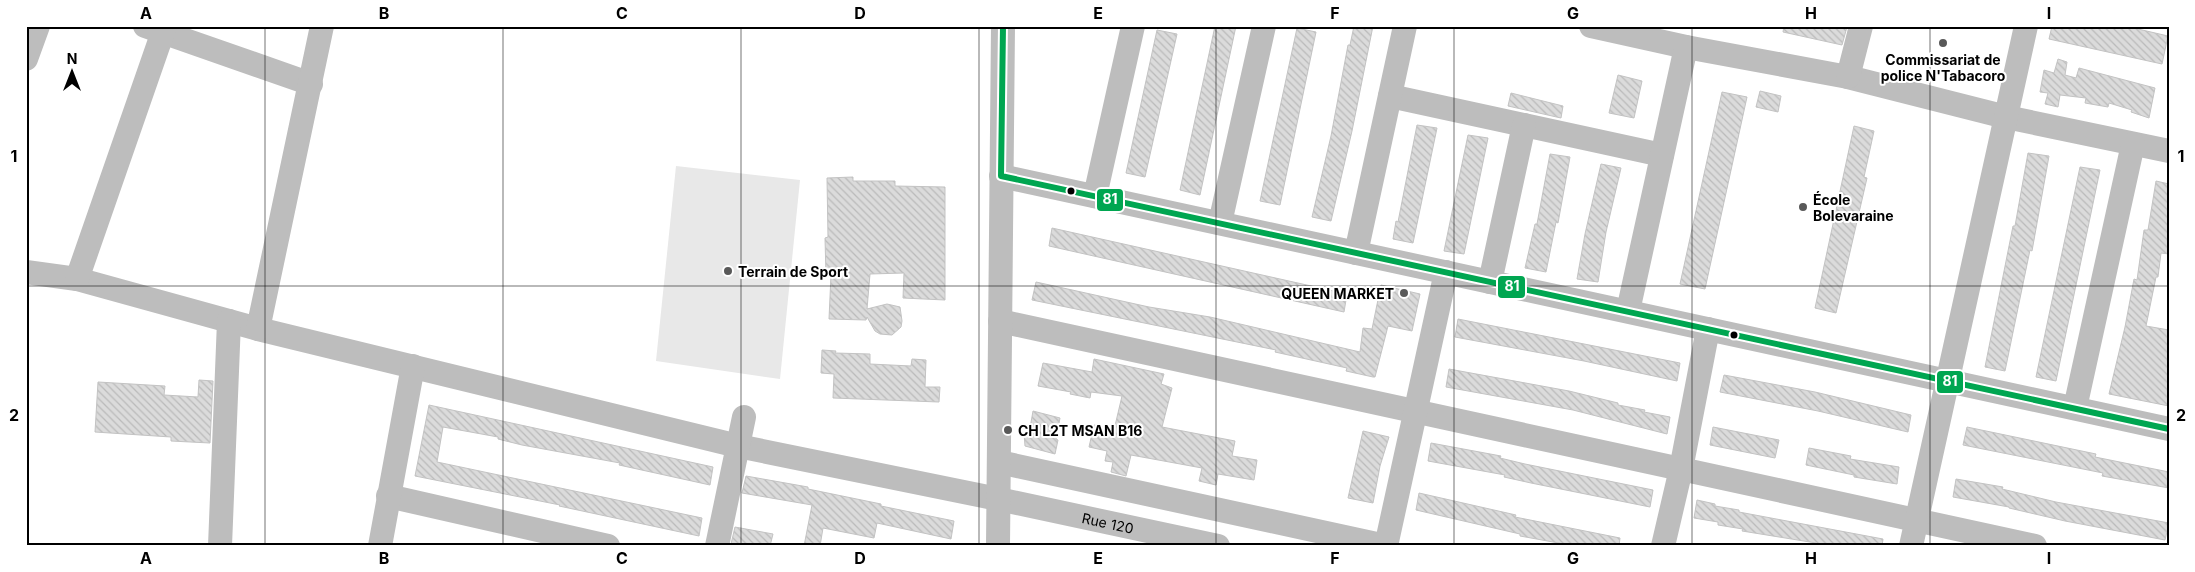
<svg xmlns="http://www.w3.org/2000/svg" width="2195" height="572" viewBox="0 0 2195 572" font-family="Inter,sans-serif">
  <defs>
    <pattern id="building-back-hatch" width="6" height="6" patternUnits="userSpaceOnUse" patternTransform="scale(1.25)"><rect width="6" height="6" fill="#dbdbdb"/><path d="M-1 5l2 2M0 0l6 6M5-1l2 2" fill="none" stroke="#bababa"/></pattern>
  </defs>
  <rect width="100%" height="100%" fill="#fff"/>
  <!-- green -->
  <path fill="#e8e8e8" d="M676,166L800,180L780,379L656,361Z"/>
  <!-- building -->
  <g fill="url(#building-back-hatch)" stroke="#c3c3c3">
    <path d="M1215,26H1236L1200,195L1180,190Z"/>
    <path d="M1354,26H1373L1352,131L1331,221L1312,217L1331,136L1348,45H1350Z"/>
    <path d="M1784,26H1842L1847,27L1842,45L1783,32Z"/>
    <path d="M2052,26H2138V29L2168,36L2162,64L2049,39Z"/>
    <path d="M1297,28L1316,32L1280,205L1260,201Z"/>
    <path d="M1157,30L1177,34L1145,177L1126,173Z"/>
    <path d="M2058,59L2067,62L2065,75L2076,78L2079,68L2155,88L2149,118L2131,112L2132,110L2109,103L2108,107L2085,103L2086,98L2060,95L2058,107L2045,104L2048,93L2040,92L2044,70L2054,73Z"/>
    <path d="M1618,75L1642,81L1634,118L1609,113Z"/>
    <path d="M1760,91L1781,96L1778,112L1756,107Z"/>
    <path d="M1722,92L1747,97L1705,289L1680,284Z"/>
    <path d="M1511,93L1563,106L1561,118L1508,106Z"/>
    <path d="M1417,125L1437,128L1413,243L1393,239L1396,221L1398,222Z"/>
    <path d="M1854,126L1874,131L1864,177L1867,178L1836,313L1815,308Z"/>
    <path d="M1468,135L1488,138L1464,254L1444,251Z"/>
    <path d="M2028,153L2049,156L2032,251L2030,250L2005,371L1985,367L2013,226H2015Z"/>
    <path d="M1550,154L1570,157L1558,223L1556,222L1546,272L1525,268L1535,224H1537Z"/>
    <path d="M1601,164L1621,168L1606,232L1598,282L1577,279L1585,234Z"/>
    <path d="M2080,167L2100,170L2056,381L2036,377Z"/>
    <path d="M853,177V181H895V186L945,187V300L903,298L904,273L870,274L867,309L887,304L900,307L902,321L901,327L892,335L880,334L875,331L867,317L866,320L829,319L831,275L826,276L825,238L828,237L827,178Z"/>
    <path d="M2156,181L2169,184V254L2161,253L2158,277H2156L2146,326L2169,330V406L2109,394L2125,327L2134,279L2137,280L2144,230H2148Z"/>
    <path d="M1052,228L1347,294L1344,312L1049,246Z"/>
    <path d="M1036,282L1149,307L1210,317L1360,352L1363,328L1372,329L1381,285L1420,294L1412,331L1388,326L1375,377H1373L1346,371L1347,368L1275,352L1276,350L1032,300Z"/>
    <path d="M1458,319L1680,363L1677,381L1584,361L1455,337Z"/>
    <path d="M822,350L836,351L835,353L870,354V364L911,366L912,359L926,360L925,387H940L939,402L833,398L834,374L821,373Z"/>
    <path d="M1094,359L1164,374L1161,384L1172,388L1162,427L1235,441L1232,456L1257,460L1254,480L1218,474L1216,485L1199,481L1202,468L1131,455L1126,476L1111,472L1113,462L1105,461L1107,451L1089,447L1094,425L1114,430L1122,396L1091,392L1090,398L1070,394L1071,392L1038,386L1043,363L1092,372Z"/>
    <path d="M1449,369L1569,391L1618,403V405L1645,410L1644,412L1670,417L1667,434L1573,410L1446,387Z"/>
    <path d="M1724,375L1815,392L1911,415L1908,432L1818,411L1720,392Z"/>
    <path d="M199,380L213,381L210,443L171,441V437L95,432L98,382L165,386L164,395L198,397Z"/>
    <path d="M429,405L713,467L710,485L619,465L620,463L522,445L498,439V437L443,427L437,462L702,518L699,536L559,506L560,505L415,476Z"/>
    <path d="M1033,411L1060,418L1056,439L1058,440L1055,454L1025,446L1024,433L1029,434Z"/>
    <path d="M1713,427L1779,440L1775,458L1710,445Z"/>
    <path d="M1967,427L2096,454L2095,457L2169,472V488L2102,476L2103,473L1963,445Z"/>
    <path d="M1363,431L1389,437L1380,466L1373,503L1348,498Z"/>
    <path d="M1431,443L1501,456L1500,458L1525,464L1653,490L1650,507L1531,483L1504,477L1505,475L1428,461Z"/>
    <path d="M1809,448L1851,456L1850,459L1899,467L1897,484L1854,477V475L1806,465Z"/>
    <path d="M746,476L808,487V489L881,504V506L954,521L951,539L877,523L874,538L823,528L820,546H804L812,505L742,493Z"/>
    <path d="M1956,479L2003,487L2002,489L2056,502L2169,523L2165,540L2065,521L2009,508V507L1953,497Z"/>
    <path d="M1419,493L1516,515L1515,517L1620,538L1619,546H1575L1520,536V534L1416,510Z"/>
    <path d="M1697,500L1715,504V506L1739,510V512L1883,539L1882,546H1815L1816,543L1742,531L1743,529L1718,525V522L1694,518Z"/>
    <path d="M735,527L773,534L770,546L731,544Z"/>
  </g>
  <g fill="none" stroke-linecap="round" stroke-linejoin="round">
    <!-- minor -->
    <g stroke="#bdbdbd" stroke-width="24">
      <path d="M145,26L311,84"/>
      <path d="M1591,26L1686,47L1848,77L2006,117L2169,151"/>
      <path d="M26,59L38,26"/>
      <path d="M1848,77L1861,26"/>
      <path d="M1390,96L1662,155"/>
      <path d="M1001,176L2169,429"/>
      <path d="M1095,196L1133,26"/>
      <path d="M1220,223L1264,26"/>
      <path d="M1356,253L1405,26"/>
      <path id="s1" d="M26,272L77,279L258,329L738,446L998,499L1218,546"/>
      <path d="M77,279L165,26"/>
      <path d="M1490,282L1524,125"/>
      <path d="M1628,311L1686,47"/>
      <path d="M1000,321L2035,546"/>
      <path d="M258,329L322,26"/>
      <path d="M2075,408L2133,144"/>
      <path d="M999,462L1386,546"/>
      <path d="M388,496L608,546"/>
      <path d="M220,546L229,321"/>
      <path d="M380,546L413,366"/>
      <path d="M717,546L744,417"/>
      <path d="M998,546L1003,26"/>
      <path d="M1386,546L1446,272"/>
      <path d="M1663,546L1681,469L1708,329"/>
      <path d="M1911,546L2026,26"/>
    </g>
    <defs>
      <path id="bus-1" d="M1003,26L1001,176L2169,429"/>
    </defs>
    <!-- bus-1 casing -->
    <use href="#bus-1" stroke="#fff" stroke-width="10"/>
    <!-- bus-1 -->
    <use href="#bus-1" stroke="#00a651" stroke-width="6"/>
  </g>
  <!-- grid -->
  <path fill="none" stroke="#000" stroke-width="1" stroke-opacity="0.55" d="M265,26V546M503,26V546M741,26V546M979,26V546M1216,26V546M1454,26V546M1692,26V546M1930,26V546M26,286H2169"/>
  <!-- markers -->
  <g fill="#595959" stroke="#fff" stroke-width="2">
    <circle cx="1943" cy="43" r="5"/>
    <circle cx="1803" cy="207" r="5"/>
    <circle cx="728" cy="271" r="5"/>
    <circle cx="1404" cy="293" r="5"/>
    <circle cx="1008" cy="430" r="5"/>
  </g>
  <g fill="#000" stroke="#fff" stroke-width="2">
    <circle cx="1071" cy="191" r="4.5"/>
    <circle cx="1734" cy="335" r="4.5"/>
  </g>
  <g text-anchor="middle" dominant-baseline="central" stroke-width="4" stroke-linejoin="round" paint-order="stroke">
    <!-- poi labels -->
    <g font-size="14" font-weight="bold" fill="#000" stroke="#fff" text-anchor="start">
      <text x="1943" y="59" text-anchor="middle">Commissariat de<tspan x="1943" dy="16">police N'Tabacoro</tspan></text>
      <text x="1813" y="199">École<tspan x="1813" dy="16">Bolevaraine</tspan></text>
      <text x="738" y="271">Terrain de Sport</text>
      <text x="1394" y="293" text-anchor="end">QUEEN MARKET</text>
      <text x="1018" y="430">CH L2T MSAN B16</text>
    </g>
    <!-- street labels -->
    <g font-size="14" fill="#000" stroke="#fff">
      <text stroke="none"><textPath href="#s1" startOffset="1111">Rue 120</textPath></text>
    </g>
  </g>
  <g stroke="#fff" stroke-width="2">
    <rect x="1096" y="188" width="28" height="24" rx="5" fill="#00a651"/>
    <rect x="1497" y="275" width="29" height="24" rx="5" fill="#00a651"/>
    <rect x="1936" y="370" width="28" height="24" rx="5" fill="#00a651"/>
  </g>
  <g font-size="14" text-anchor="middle" font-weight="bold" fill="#fff">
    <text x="1110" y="204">81</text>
    <text x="1512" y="291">81</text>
    <text x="1950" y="386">81</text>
  </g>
  <!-- border -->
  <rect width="2195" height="572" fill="none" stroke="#ffffff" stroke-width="55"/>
  <!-- north arrow -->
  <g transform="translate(72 72)" stroke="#ffffff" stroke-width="4" paint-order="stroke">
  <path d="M0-4L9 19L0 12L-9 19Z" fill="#000000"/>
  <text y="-8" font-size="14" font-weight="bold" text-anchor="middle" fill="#000000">N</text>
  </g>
  <rect x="28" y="28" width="2140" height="516" fill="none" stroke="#000" stroke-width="2"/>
  <g font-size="16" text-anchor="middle" font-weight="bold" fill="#000">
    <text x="146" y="19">A</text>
    <text x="384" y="19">B</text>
    <text x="622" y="19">C</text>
    <text x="860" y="19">D</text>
    <text x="1098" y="19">E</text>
    <text x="1335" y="19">F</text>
    <text x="1573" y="19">G</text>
    <text x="1811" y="19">H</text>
    <text x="2049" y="19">I</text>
    <text x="14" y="162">1</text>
    <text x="2181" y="162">1</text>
    <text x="14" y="421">2</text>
    <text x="2181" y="421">2</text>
    <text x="146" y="564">A</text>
    <text x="384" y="564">B</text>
    <text x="622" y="564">C</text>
    <text x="860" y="564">D</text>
    <text x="1098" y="564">E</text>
    <text x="1335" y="564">F</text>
    <text x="1573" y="564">G</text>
    <text x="1811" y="564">H</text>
    <text x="2049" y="564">I</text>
  </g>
</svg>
